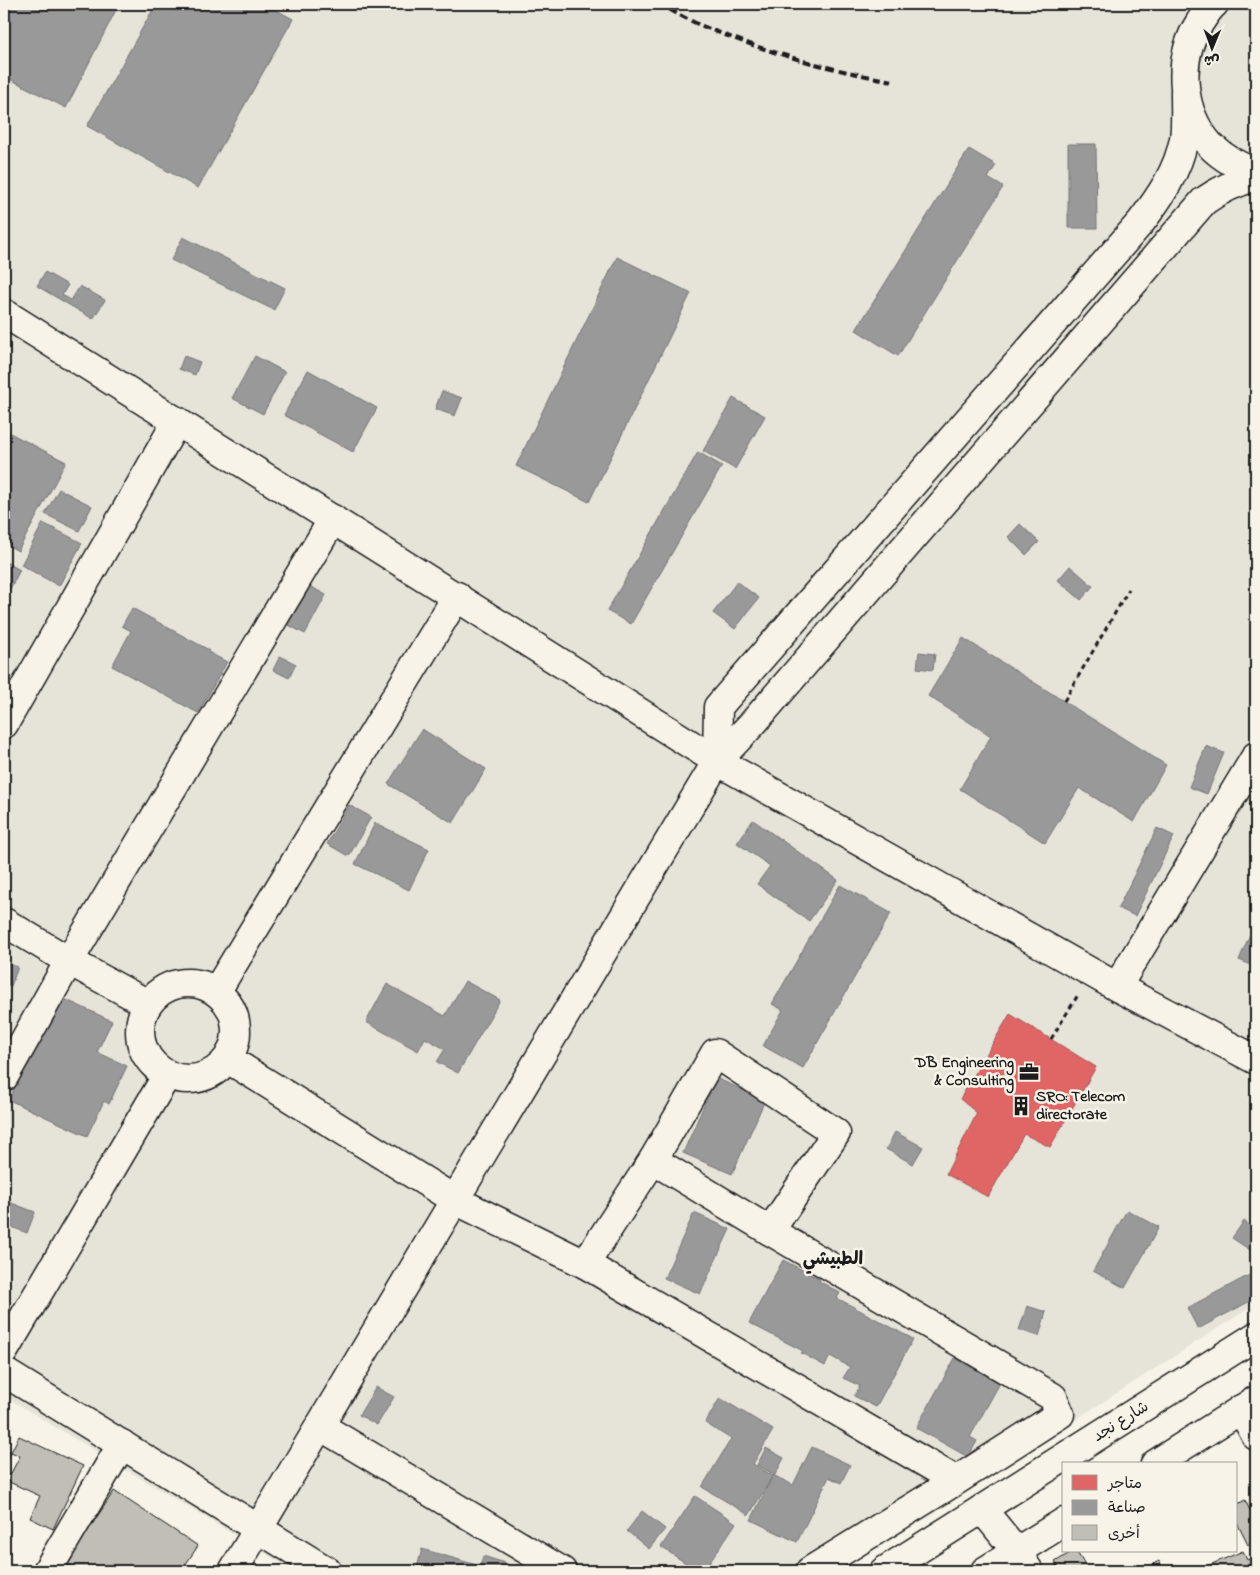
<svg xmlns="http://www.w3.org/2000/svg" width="1260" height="1575" viewBox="0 0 1260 1575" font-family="'Indie Flower','Playpen Sans Arabic',sans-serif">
  <rect width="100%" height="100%" fill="#f7f3e8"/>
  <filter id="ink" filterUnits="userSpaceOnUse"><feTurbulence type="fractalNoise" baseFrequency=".02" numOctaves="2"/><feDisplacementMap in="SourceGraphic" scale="10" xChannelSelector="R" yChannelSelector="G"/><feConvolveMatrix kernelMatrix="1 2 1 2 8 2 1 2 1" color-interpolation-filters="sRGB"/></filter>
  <g filter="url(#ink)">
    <!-- built -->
    <path fill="#e6e3d9" d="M4,4H1256V1304L839,1571H294L4,1396Z"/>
    <!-- shops -->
    <path fill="#e06666" stroke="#a55050" d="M1010,1014L1096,1067L1050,1147L1024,1134L988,1197L946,1174L977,1113L960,1099Z"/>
    <!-- industry -->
    <g fill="#999" stroke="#747474">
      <path d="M4,4H119L66,108L4,76Z"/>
      <path d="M156,4H265L293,19L198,188L87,126Z"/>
      <path d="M1068,144H1096L1097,228H1068Z"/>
      <path d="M969,149L996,165L988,178L1003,187L898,356L856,330Z"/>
      <path d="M183,237L285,288L274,310L171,260Z"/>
      <path d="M617,257L691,293L589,502L516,466Z"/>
      <path d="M45,272L68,285L62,295L71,300L80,286L105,300L93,319L37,286Z"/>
      <path d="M184,356L200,362L195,375L179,369Z"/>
      <path d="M255,356L285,372L263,414L232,398Z"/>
      <path d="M308,370L377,408L353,452L284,415Z"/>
      <path d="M442,391L462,398L455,416L435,409Z"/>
      <path d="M733,398L765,416L735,469L703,451Z"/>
      <path d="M6,431L66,462L18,551L4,543V436Z"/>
      <path d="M698,452L722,466L631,624L607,611Z"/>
      <path d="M59,489L92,506L79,531L45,514Z"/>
      <path d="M43,523L82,543L59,586L21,565Z"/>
      <path d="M1020,524L1039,542L1026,555L1008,537Z"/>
      <path d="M4,561L20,570L9,591L4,588Z"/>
      <path d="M1070,566L1093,586L1081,600L1058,580Z"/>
      <path d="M737,582L759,598L735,629L713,613Z"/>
      <path d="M304,583L326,595L305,634L283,622Z"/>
      <path d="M132,608L209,650L208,652L227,662L198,713L112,666L131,631L122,626Z"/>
      <path d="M963,638L1166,765L1134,822L1079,788L1045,843L960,789L991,736L928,696Z"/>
      <path d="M919,652L935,654L933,670L917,668Z"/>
      <path d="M280,656L296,664L289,678L273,670Z"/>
      <path d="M422,729L486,769L453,823L388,784Z"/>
      <path d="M1206,746L1224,753L1207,794L1189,787Z"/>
      <path d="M349,805L371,817L349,856L327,844Z"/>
      <path d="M753,820L838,880L809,921L757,884L770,866L737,843Z"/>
      <path d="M375,823L429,849L409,890L355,864Z"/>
      <path d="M1157,828L1174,836L1135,916L1118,908Z"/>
      <path d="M840,885L891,913L803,1068L763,1046L783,1010L772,1004Z"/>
      <path d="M1256,920V967L1239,960Z"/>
      <path d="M4,962L18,967L11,986L4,983V985Z"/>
      <path d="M465,981L500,1000L458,1073L437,1062L445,1049L425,1038L418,1051L366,1022L387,984L445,1016Z"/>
      <path d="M58,996L112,1021L97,1052L127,1066L109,1104L104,1101L87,1136L9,1100Z"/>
      <path d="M716,1078L765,1100L732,1174L683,1153Z"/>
      <path d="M895,1132L923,1147L913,1164L886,1149Z"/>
      <path d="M9,1202L35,1212L27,1233L4,1224V1215Z"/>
      <path d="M1127,1210L1159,1227L1125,1288L1093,1271Z"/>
      <path d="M694,1213L730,1229L700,1294L664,1278Z"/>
      <path d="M1244,1221L1256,1230V1254L1232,1238Z"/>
      <path d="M783,1260L820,1279L819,1281L840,1293L837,1298L913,1339L876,1407L854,1396L860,1386L843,1378L850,1367L830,1356L825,1366L801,1353L803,1351L749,1323Z"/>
      <path d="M1255,1272L1256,1275V1298L1198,1329L1187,1308Z"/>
      <path d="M1027,1306L1046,1312L1039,1336L1019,1330Z"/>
      <path d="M955,1358L1000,1383L970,1437L977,1441L968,1457L916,1428Z"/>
      <path d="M376,1387L394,1397L377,1425L359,1415Z"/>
      <path d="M720,1398L773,1430L753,1464L773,1476L749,1515L702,1487L731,1439L705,1423Z"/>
      <path d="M812,1447L850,1465L841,1483L829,1477L797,1542L751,1520L773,1475L793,1485Z"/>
      <path d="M766,1448L784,1458L775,1475L757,1465Z"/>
      <path d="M695,1496L736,1523L704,1571H698L661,1547Z"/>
      <path d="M642,1511L665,1529L649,1549L627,1531Z"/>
      <path d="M422,1549L480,1566L483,1556L508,1564L506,1571H416Z"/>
    </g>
    <!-- building -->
    <g fill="#c0beb5" stroke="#1c1c1c">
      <path d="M19,1436L83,1466L53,1529L30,1518L40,1496L7,1481L20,1456L11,1452Z"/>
      <path d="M4,1448L11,1452L4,1466Z"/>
      <path d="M114,1491L198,1546L181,1571H76L66,1564Z"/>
      <path d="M1245,1500L1256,1523V1541L1248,1545L1236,1521V1505Z"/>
      <path d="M1073,1551H1076L1089,1571H1061L1055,1562Z"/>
      <path d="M1243,1551L1247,1560L1256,1556V1571H1201L1200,1569Z"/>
      <path d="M1159,1561L1165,1571H1141Z"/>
    </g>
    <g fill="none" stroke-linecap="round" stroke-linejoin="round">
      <defs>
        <g id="minor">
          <path d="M1214,4C1208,9 1205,15 1200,22C1176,59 1180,113 1211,146C1224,159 1240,167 1256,173"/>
          <path d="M4,313L717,761L1117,987L1256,1060"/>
          <path d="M4,724L177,421"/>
          <path d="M717,761L718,707L1141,222C1160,197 1178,171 1184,139C1186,124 1185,107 1185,92"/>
          <path d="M4,922L69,961L148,1004"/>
          <circle cx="188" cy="1031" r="48"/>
          <path d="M1117,987L1256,756"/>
          <path d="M216,992L457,596"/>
          <path d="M228,1059L455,1200L585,1264"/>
          <path d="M4,1077L69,961L333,519"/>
          <path d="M653,1160L770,1231"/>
          <path d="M4,1351L167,1075"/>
          <path d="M4,1372L327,1571"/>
          <path d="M1241,1409L1256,1436"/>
          <path d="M320,1426L562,1571"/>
          <path d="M1155,1464L1256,1400"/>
          <path d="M982,1509L1017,1552L1029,1571"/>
          <path d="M47,1571L122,1444"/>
          <path d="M233,1571L717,761L753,723L1204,201C1221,189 1236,182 1256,177"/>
          <path d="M810,1571L957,1480L1060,1414L1053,1397L770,1231L836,1133L715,1053L653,1160L585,1264L950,1477L957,1480"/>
          <path d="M884,1571L1256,1336"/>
          <path d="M985,1571L1064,1522"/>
        </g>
      </defs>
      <!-- minor casing -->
      <use href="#minor" stroke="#1c1c1c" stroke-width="31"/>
      <!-- path -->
      <g stroke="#1c1c1c" stroke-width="3" stroke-dasharray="5 4" stroke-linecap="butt">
        <path d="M1064,701L1129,589"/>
        <path d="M1051,1039L1078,995"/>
      </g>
      <!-- minor -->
      <use href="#minor" stroke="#f7f3e8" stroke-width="28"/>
      <!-- rail -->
      <path stroke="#1c1c1c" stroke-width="4" stroke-dasharray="8 4" stroke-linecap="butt" d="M659,4C673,11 686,19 700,25C762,51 826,69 892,81"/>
    </g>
  </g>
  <!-- icons -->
  <defs>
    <symbol id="office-bare" viewBox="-9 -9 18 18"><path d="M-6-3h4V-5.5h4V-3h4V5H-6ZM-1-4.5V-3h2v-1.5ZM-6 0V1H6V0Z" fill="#1c1c1c" stroke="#f7f3e8" stroke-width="2.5" paint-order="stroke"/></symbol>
    <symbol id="building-bare" viewBox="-9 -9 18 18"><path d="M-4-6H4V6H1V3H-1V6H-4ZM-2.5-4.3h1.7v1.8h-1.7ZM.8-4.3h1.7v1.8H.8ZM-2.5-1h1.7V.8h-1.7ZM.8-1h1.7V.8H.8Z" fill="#1c1c1c" stroke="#f7f3e8" stroke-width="2.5" paint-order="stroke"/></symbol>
  </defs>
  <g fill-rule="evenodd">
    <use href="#office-bare" x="1015" y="1058" width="28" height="28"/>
    <use href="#building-bare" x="1007" y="1092" width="28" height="28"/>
  </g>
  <g text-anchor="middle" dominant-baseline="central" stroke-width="5" stroke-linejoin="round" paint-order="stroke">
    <!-- poi labels -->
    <g font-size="16" font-weight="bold" fill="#1c1c1c" stroke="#f7f3e8" text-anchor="end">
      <text x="1014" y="1063">DB Engineering<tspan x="1014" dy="18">&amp; Consulting</tspan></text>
      <text x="1036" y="1097" text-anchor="start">SRO: Telecom<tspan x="1036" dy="18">directorate</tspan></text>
    </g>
    <!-- street labels -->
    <g font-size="16" fill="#1c1c1c" stroke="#f7f3e8">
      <text transform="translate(1121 1422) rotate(-32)">شارع نجد</text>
    </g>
    <!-- neighbourhood labels -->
    <g font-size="18" font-weight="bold" fill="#1c1c1c" stroke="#f7f3e8">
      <text x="833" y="1260">الطبيشي</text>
    </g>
  </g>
  <!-- margin -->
  <rect width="1260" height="1575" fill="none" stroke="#f7f3e8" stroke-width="20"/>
  <rect x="10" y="10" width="1240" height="1555" fill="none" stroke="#1c1c1c" stroke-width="2" filter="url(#ink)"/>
  <!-- legend -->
  <rect x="1062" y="1462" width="175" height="90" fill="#f7f3e8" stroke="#9f9d96"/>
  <rect x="1072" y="1475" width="25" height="15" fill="#e06666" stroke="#9f9d96"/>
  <text x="1108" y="1488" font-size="15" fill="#1c1c1c">متاجر</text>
  <rect x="1072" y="1500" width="25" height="15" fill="#999999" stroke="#9f9d96"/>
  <text x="1108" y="1512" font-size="15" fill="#1c1c1c">صناعة</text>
  <rect x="1072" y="1525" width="25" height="15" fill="#c0beb5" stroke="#9f9d96"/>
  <text x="1108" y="1538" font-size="15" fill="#1c1c1c">أخرى</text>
  <!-- north arrow -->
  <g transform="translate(1212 48) rotate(181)" stroke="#f7f3e8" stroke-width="4" paint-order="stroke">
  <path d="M0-4L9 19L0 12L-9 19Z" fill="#1c1c1c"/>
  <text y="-8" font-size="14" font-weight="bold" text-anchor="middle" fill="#1c1c1c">ش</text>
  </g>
</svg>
